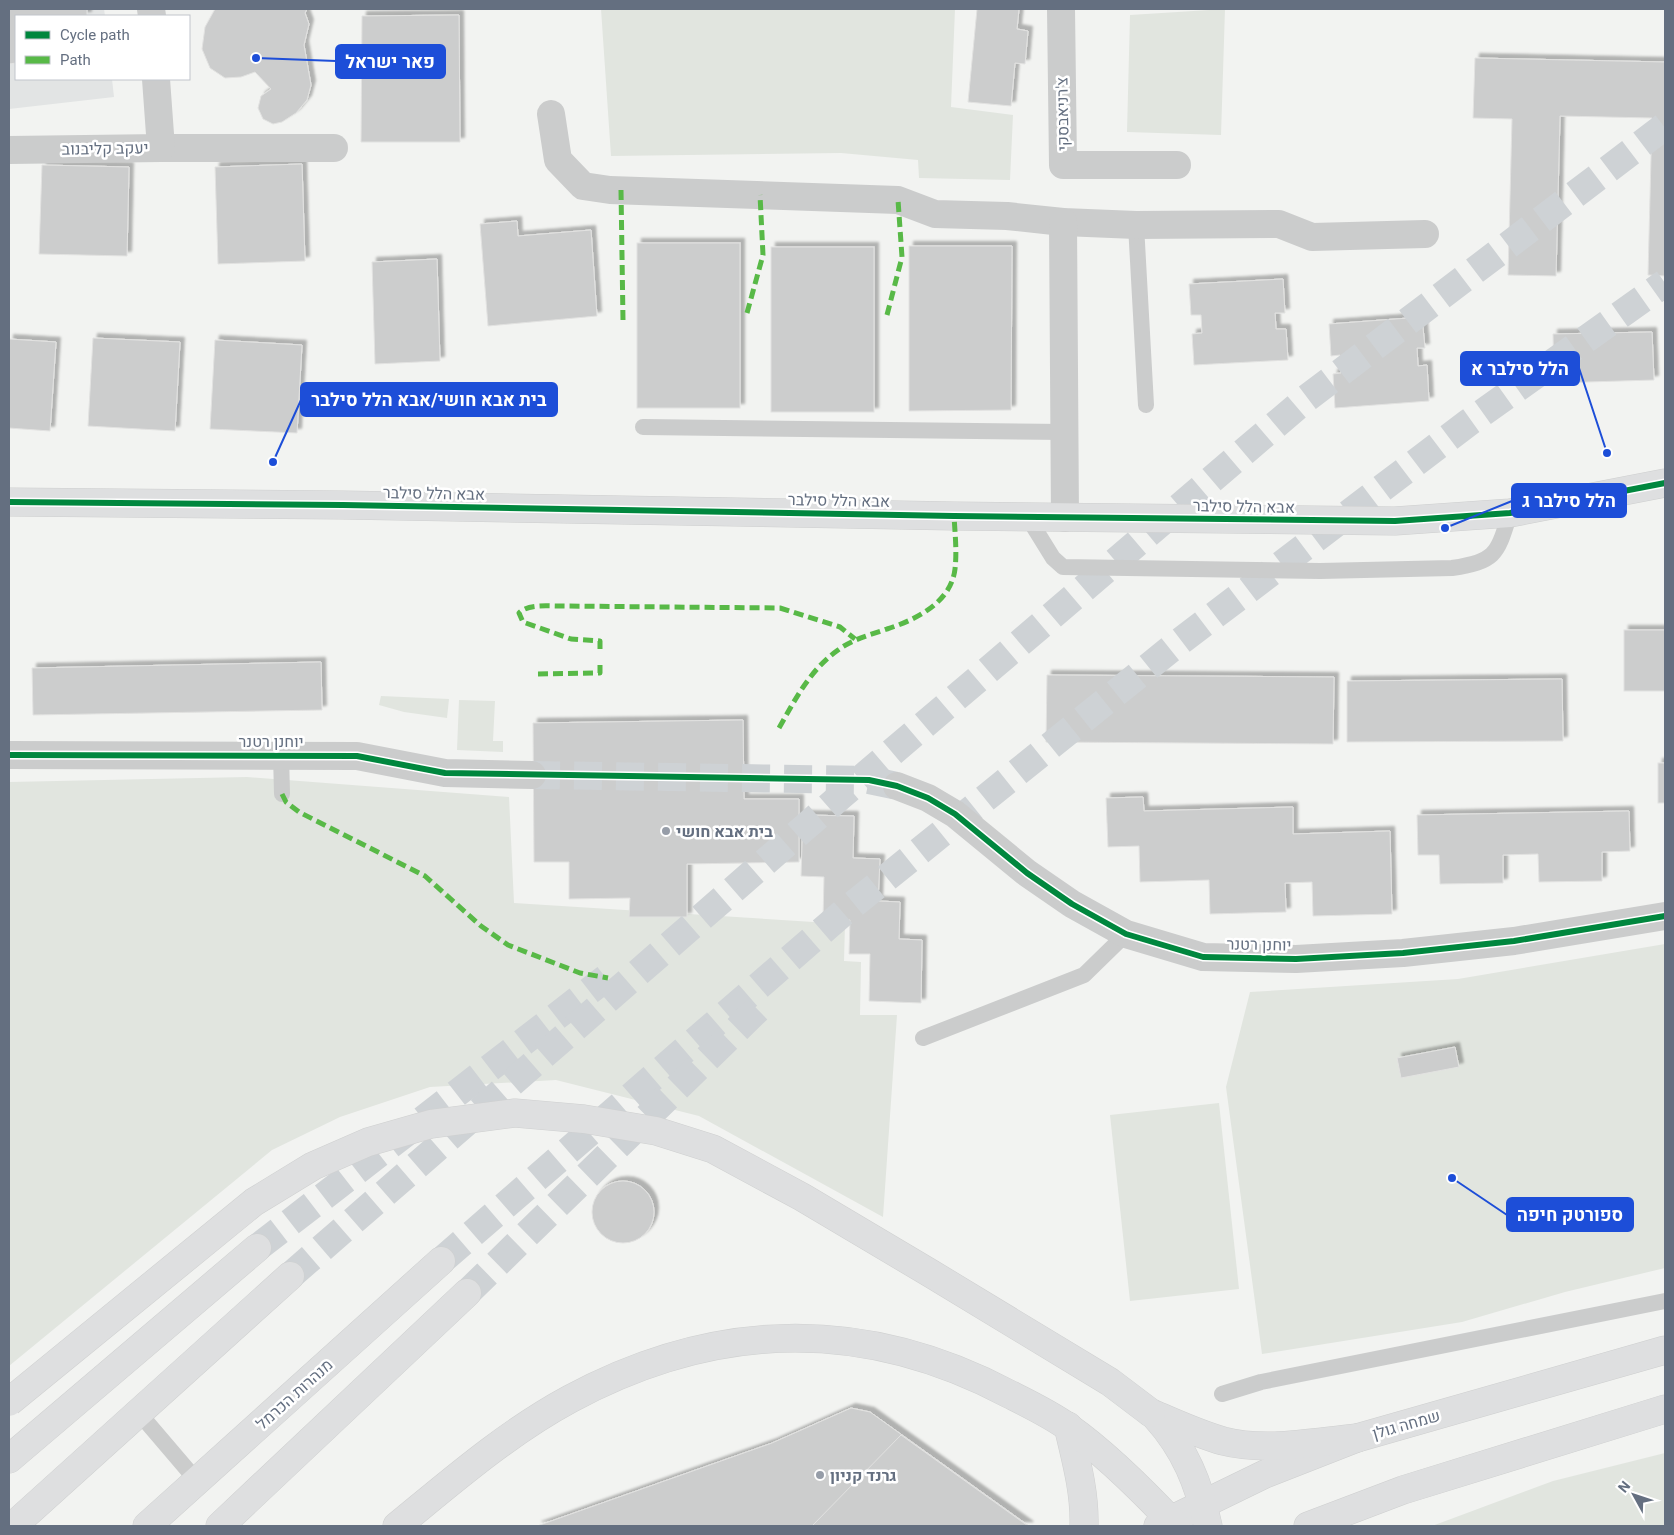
<svg xmlns="http://www.w3.org/2000/svg" width="1674" height="1535" font-family="Roboto,Heebo,sans-serif">
<style>
.built{fill:#e2e4e4}
.green{fill:#e1e5df}
.building{fill:#cccdcd;stroke:#e2e2e1;filter:url(#shadow)}
.lines{fill:none;stroke-linecap:round;stroke-linejoin:round}
.street-tunnel{stroke:#ced2d5;stroke-width:28;stroke-dasharray:28 14;stroke-linecap:butt}
.highway-tunnel{stroke:#ced2d5;stroke-width:28;stroke-dasharray:28 14;stroke-linecap:butt}
.secondary-casing{stroke:#cecfcf;stroke-width:29}
.highway-casing{stroke:#cfd0d0;stroke-width:29}
.lane{stroke:#cbcccc;stroke-width:16}
.street{stroke:#cbcccc;stroke-width:28}
.secondary{stroke:#dedfe0;stroke-width:28}
.highway{stroke:#dedfe0;stroke-width:28}
.highway-bridge-casing{stroke:#cfd0d0;stroke-width:29;stroke-linecap:butt}
.highway-bridge{stroke:#dedfe0;stroke-width:28}
.quiet{stroke:#58b947;stroke-width:5;stroke-dasharray:10 5;stroke-linecap:butt}
.cycleway-casing{stroke:#fff;stroke-width:9}
.cycleway{stroke:#00873e;stroke-width:6}
.poi-dot{fill:#969da8;stroke:#fff;stroke-width:2}
.labels{text-anchor:middle;stroke-width:5;stroke-linejoin:round;paint-order:stroke}
.street-label{font-size:16px;fill:#646f80;stroke:#fff}
.poi-label{font-size:16px;font-weight:bold;fill:#646f80;stroke:#fff;text-anchor:start}
.leader{fill:none;stroke:#1d4ed8;stroke-width:2}
.callout-dot{fill:#1d4ed8;stroke:#fff;stroke-width:2}
.callout{fill:#1d4ed8;stroke:#1d4ed8;stroke-width:2}
.callout-label{font-size:18px;text-anchor:middle;font-weight:bold;fill:#fff}
</style>
<defs>
<filter id="shadow"><feDropShadow dx="4.5" dy="-4.5" stdDeviation="1" flood-color="#0004"/></filter>
</defs>
<rect width="100%" height="100%" fill="#f2f3f1"/>
<path class="built" d="M9,9H104L105,16H16V79H112L114,97L9,109Z"/>
<g class="green">
<path d="M601,9H955L951,107L1013,115L1010,180L919,178L918,160L841,153L611,156Z"/>
<path d="M1225,9L1221,135L1127,132L1130,15Z"/>
<path d="M381,696L449,699L447,718L404,712L379,705Z"/>
<path d="M459,700L495,701L493,741H503V752L457,750Z"/>
<path d="M247,777L509,797L514,903L845,924L844,961L861,962L860,1015H897L883,1217L699,1116L556,1080L430,1087L340,1117L272,1150L9,1366V782Z"/>
<path d="M1665,944V1268L1565,1292L1462,1322L1262,1354L1226,1087L1250,992L1458,979Z"/>
<path d="M1219,1103L1239,1289L1130,1301L1110,1115Z"/>
<path d="M1665,1453V1526H1432L1553,1481Z"/>
</g>
<g class="building">
<path d="M9,9H87V16H16V63L9,64Z"/>
<path d="M215,9H307L305,13L309,24L304,45L311,85L307,100L296,113L282,122L273,124L263,119L258,108L261,96L271,89L255,72L241,77L225,78L210,68L202,49L205,27Z"/>
<path d="M977,9H1019L1017,29L1028,31L1025,64L1015,63L1011,106L968,102Z"/>
<path d="M459,15L460,142H361L362,16Z"/>
<path d="M1475,58L1665,62V276L1648,275L1652,118L1560,116L1556,276L1508,275L1512,119L1473,118Z"/>
<path d="M302,164L305,261L218,264L215,167Z"/>
<path d="M42,165L129,167L127,256L39,254Z"/>
<path d="M517,221L518,236L591,230L597,316L488,326L480,224Z"/>
<rect x="637" y="243" width="103" height="165"/>
<path d="M909,246H1012L1011,410L909,411Z"/>
<rect x="771" y="247" width="103" height="165"/>
<path d="M437,259L440,361L375,364L372,262Z"/>
<path d="M1283,279L1285,313H1275L1276,329H1286L1288,360L1194,365L1192,334L1202,333L1201,315H1191L1189,284Z"/>
<path d="M1422,317L1425,348H1417L1418,366L1427,365L1429,401L1335,408L1333,374L1341,373L1340,355L1331,356L1329,324Z"/>
<path d="M1652,332L1654,380L1554,383L1553,334Z"/>
<path d="M93,338L180,342L175,431L88,426Z"/>
<path d="M9,339L56,342L50,431L9,428Z"/>
<path d="M215,340L302,345L297,433L210,429Z"/>
<rect x="1624" y="630" width="41" height="61"/>
<path d="M321,662L322,710L33,715L32,668Z"/>
<path d="M1047,675L1334,677L1333,744L1046,742Z"/>
<path d="M1562,679L1563,741L1347,742V681Z"/>
<path d="M743,720L744,799H799V862L687,864V917H629L630,898L569,899V862H534L533,723Z"/>
<rect x="1658" y="763" width="7" height="40"/>
<path d="M1143,797L1144,811L1293,807V834L1390,831L1392,914L1313,916L1312,882L1285,883L1286,912L1210,914L1209,880L1140,882L1139,846L1108,847L1106,798Z"/>
<path d="M1629,811L1630,851L1602,852V881L1539,882L1538,854L1503,855V883L1440,884L1439,855H1418L1417,815Z"/>
<path d="M803,815L854,816L853,858L880,859L878,901L900,902L899,939L922,940L921,1003L869,1001L870,954H849L850,920L823,919L824,877L801,876Z"/>
<path d="M1455,1047L1459,1067L1401,1078L1397,1058Z"/>
<circle cx="623" cy="1212" r="31"/>
<path d="M851,1408L870,1412L1029,1526H537L772,1443Z"/>
<path d="M901,1435L1028,1526H812Z"/>
</g>
<g class="lines">
<path class="street-tunnel" d="M532,775L869,780L897,786"/>
<g class="highway-tunnel">
<path d="M257,1248L606,978"/>
<path d="M441,1261L844,912L1178,643L1468,423L1665,283"/>
<path d="M290,1276L842,795L1307,398L1665,126"/>
<path d="M467,1293L764,1003"/>
</g>
<g class="secondary-casing">
<g id="secondary">
<path d="M9,502L343,505L954,516L1395,521L1510,513L1665,483"/>
<path d="M1158,1526L1265,1474L1357,1438L1665,1350"/>
<path d="M1308,1526L1403,1490L1665,1409"/>
</g>
</g>
<g class="highway-casing">
<g id="highway">
<path d="M1151,1413C1175,1423 1198,1434 1223,1441C1266,1452 1313,1442 1357,1438"/>
<path d="M1156,1417C1185,1449 1199,1484 1208,1526"/>
<path d="M1068,1426C1076,1460 1085,1492 1084,1526"/>
<path d="M9,1459L257,1248"/>
<path d="M13,1526L290,1276"/>
<path d="M147,1526L441,1261"/>
<path d="M220,1526L467,1293"/>
<path d="M397,1526C452,1481 507,1433 570,1399C715,1321 863,1317 1009,1394C1029,1404 1050,1414 1068,1427C1105,1453 1145,1493 1176,1526"/>
</g>
</g>
<g class="lane">
<path d="M1136,225L1146,405"/>
<path d="M643,427L1065,432"/>
<path d="M1027,516L1053,558L1063,567L1320,571L1452,568C1497,561 1497,554 1510,513"/>
<path d="M281,754L282,794"/>
<path d="M923,1038L1084,975L1126,934"/>
<path d="M1222,1394L1261,1382L1665,1301"/>
<path d="M139,1413L197,1481"/>
</g>
<g class="street">
<path d="M151,9L152,16"/>
<path d="M1061,9L1063,165H1177"/>
<path d="M551,114L558,160L583,186L610,190L898,200L935,214L1007,216L1063,222L1136,225L1279,224L1312,237L1425,234"/>
<path d="M161,148H334"/>
<path d="M9,150L161,148L156,79"/>
<path d="M1063,222L1065,518"/>
<path d="M9,755L357,756L445,773L532,775"/>
<path d="M897,786L928,798L955,814L1027,873L1072,904L1126,934L1203,957L1296,959L1403,953L1514,941L1665,916"/>
</g>
<use href="#secondary" class="secondary"/>
<use href="#highway" class="highway"/>
<g class="highway-bridge-casing">
<path id="highway-bridge" d="M9,1402L254,1202L313,1166L368,1142L431,1124L515,1113L584,1119L656,1131L713,1149L802,1197L930,1273L1110,1382L1151,1413"/>
</g>
<use href="#highway-bridge" class="highway-bridge"/>
<g class="quiet">
<path d="M621,190L623,320"/>
<path d="M747,313L763,255L760,195"/>
<path d="M887,315L902,257L898,200"/>
<path d="M600,649V641L571,639L523,622L519,613C528,604 546,606 558,606L780,608L840,627L855,639"/>
<path d="M538,674L600,673V664"/>
<path d="M779,728C796,698 810,670 838,650C853,639 870,635 887,629C915,620 951,603 955,569C957,552 955,533 954,516"/>
<path d="M282,794L286,802L299,812L425,876L481,926L508,945L580,973L608,978"/>
</g>
<g class="cycleway-casing">
<g id="cycleway">
<path d="M9,502L343,505L954,516L1395,521L1510,513L1665,483"/>
<path d="M9,755L357,756L445,773L869,780L897,786L928,798L955,814L1027,873L1072,904L1126,934L1203,957L1296,959L1403,953L1514,941L1665,916"/>
</g>
</g>
<use href="#cycleway" class="cycleway"/>
</g>
<g class="poi-dot">
<circle cx="666" cy="831" r="5"/>
<circle cx="820" cy="1475" r="5"/>
</g>
<g class="labels">
<g class="street-label">
<text transform="translate(1062 114) rotate(-91)" y="6">צ'רניאבסקי</text>
<text transform="translate(105 148) rotate(-1)" y="6">יעקב קליבנוב</text>
<text transform="translate(434 493) rotate(1)" y="6">אבא הלל סילבר</text>
<text transform="translate(839 500) rotate(1)" y="6">אבא הלל סילבר</text>
<text transform="translate(1244 506) rotate(1)" y="6">אבא הלל סילבר</text>
<text x="271" y="747">יוחנן רטנר</text>
<text transform="translate(1259 944) rotate(1)" y="6">יוחנן רטנר</text>
<text transform="translate(294 1394) rotate(-42)" y="6">מנהרות הכרמל</text>
<text transform="translate(1406 1424) rotate(-16)" y="6">שמחה גולן</text>
</g>
<g class="poi-label">
<text x="676" y="837">בית אבא חושי</text>
<text x="830" y="1481">גרנד קניון</text>
</g>
</g>
<path class="leader" d="M256 58L336 61M1607 453L1579 368M273 462L301 400M1445 528L1512 501M1452 1178L1507 1215"/>
<g class="callout-dot">
<circle cx="256" cy="58" r="5"/>
<circle cx="1607" cy="453" r="5"/>
<circle cx="273" cy="462" r="5"/>
<circle cx="1445" cy="528" r="5"/>
<circle cx="1452" cy="1178" r="5"/>
</g>
<g class="callout">
<rect x="336" y="45" width="109" height="33" rx="5"/>
<rect x="1461" y="352" width="118" height="33" rx="5"/>
<rect x="301" y="383" width="256" height="33" rx="5"/>
<rect x="1512" y="484" width="114" height="33" rx="5"/>
<rect x="1507" y="1198" width="126" height="33" rx="5"/>
</g>
<g class="callout-label">
<text x="390" y="68">פאר ישראל</text>
<text x="1520" y="375">הלל סילבר א</text>
<text x="429" y="406">בית אבא חושי/אבא הלל סילבר</text>
<text x="1569" y="507">הלל סילבר ג</text>
<text x="1570" y="1221">ספורטק חיפה</text>
</g>
<rect width="1674" height="1535" fill="none" stroke="#646f80" stroke-width="20"/>
<rect x="15" y="15" width="175" height="65" fill="#ffffff" stroke="#c1c5cc"/>
<rect x="25" y="31" width="25" height="8" fill="#00873e" stroke="#c1c5cc"/>
<text x="60" y="40" font-size="15" fill="#646f80">Cycle path</text>
<rect x="25" y="56" width="25" height="8" fill="#58b947" stroke="#c1c5cc"/>
<text x="60" y="65" font-size="15" fill="#646f80">Path</text>
<g transform="translate(1634 1495) rotate(310)" stroke="#ffffff" stroke-width="4" paint-order="stroke">
<path d="M0-4L9 19L0 12L-9 19Z" fill="#646f80"/>
<text y="-8" font-size="14" font-weight="bold" text-anchor="middle" fill="#646f80">N</text>
</g>
</svg>
